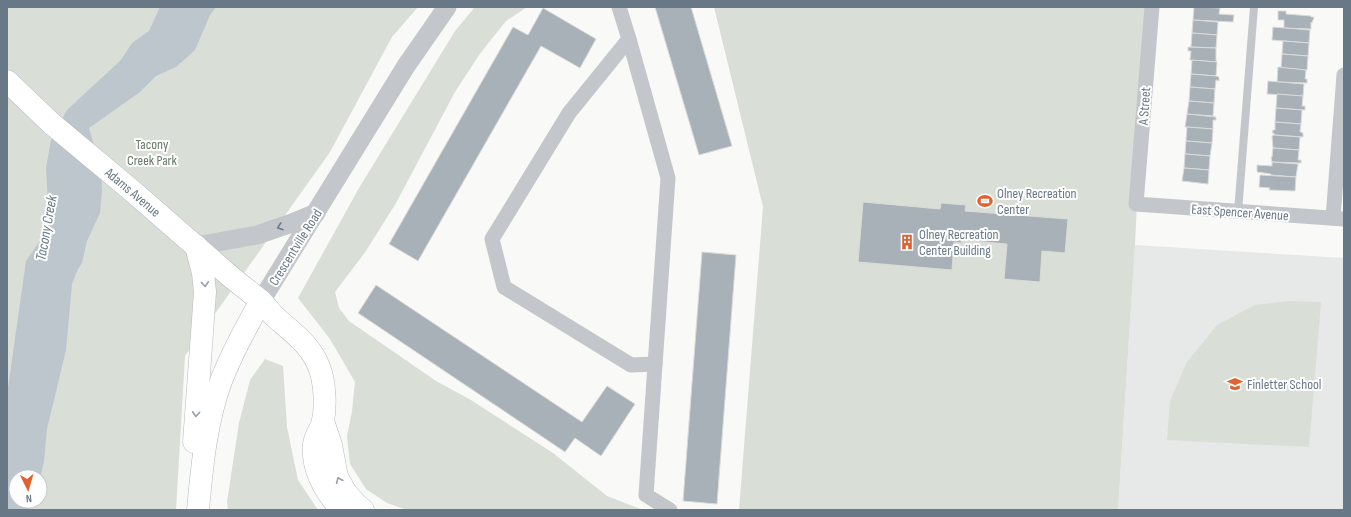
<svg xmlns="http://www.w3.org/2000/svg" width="1351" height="517" font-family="'Sofia Sans Condensed',sans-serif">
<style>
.built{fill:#e7e8e8}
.green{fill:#d9ded6;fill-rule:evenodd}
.water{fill:#bdc6cc}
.building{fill:#a9b1b8;stroke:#dbdbd9}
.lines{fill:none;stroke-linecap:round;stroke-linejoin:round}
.primary-casing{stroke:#b6babe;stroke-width:23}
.trunk-casing{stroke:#b6b9bd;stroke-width:23}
.service{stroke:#c3c6ca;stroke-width:8}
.minor{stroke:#c3c6ca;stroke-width:15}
.tertiary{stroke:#c3c6ca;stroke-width:19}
.primary{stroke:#fff;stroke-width:22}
.trunk{stroke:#fff;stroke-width:22}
.oneway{stroke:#697887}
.oneway2{stroke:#96a0ab}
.labels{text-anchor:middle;stroke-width:4;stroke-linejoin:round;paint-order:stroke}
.street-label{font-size:14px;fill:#697887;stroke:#fff}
.park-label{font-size:14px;fill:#667964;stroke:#fff}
.poi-label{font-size:14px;fill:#697887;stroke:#fff;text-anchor:start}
.water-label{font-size:15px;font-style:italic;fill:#657882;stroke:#fff}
</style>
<rect width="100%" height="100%" fill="#f9f9f7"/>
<path class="built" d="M1135,245L1344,258V510H1118Z"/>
<g class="green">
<path d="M7,7H418L392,37L330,152L185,356L176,510H7ZM16,477H40V501H16Z"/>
<path d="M475,7H527L506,21L479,55L455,92L396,203L366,251L335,292L339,308L349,321L436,381L471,400L553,453L607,496L643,510H407L387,503L366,489L350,464L347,436L352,411L355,382L330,339L298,298L359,188L455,31Z"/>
<path d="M714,7H1146L1135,245L1118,510H739L763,207Z"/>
<path d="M1290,301L1321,302L1309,447L1167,440L1170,401L1187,362L1217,325L1255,305Z"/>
<path d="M265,359L283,366L287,427L298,480L318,510H228L227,502L239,423L250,380Z"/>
</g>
<path class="water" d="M160,7H216L210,15L195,50L176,67L156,76L140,92L89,128L101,170L102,191L100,213L87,241L82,263L78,269L72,284L66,350L47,429L44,462L40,478L16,477V501H35L29,510H7V395L26,261L46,232L49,220L46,168L51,140L67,110L121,60L132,43L149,31Z"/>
<g class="building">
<path d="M655,7H691L732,146L699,155Z"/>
<path d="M1194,7L1220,8L1219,14L1234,15L1233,22L1193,20Z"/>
<path d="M543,8L596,39L580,68L541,46L418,261L389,244L513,27L528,35Z"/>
<path d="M1278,11H1286V14L1311,16V17H1314L1312,23L1311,22V29L1284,28V20H1278Z"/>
<path d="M1193,20L1218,22L1217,35L1192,33Z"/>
<path d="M1273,27L1310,30L1309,43L1272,40Z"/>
<path d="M1192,33L1217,35L1216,48L1191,47Z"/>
<path d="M1283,41L1309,43L1308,56L1282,54Z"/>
<path d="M1188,47L1216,48V62L1190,60L1191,51H1188Z"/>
<path d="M1282,54L1308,56L1307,70L1281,68Z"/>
<path d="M1192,60L1217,62L1216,76L1191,74Z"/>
<path d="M1278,67L1306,70L1305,79H1307V83L1277,82Z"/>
<path d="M1191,74L1216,76L1219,77V81L1216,80L1215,89L1190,87Z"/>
<path d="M1268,81L1304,84L1303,96L1267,94Z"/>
<path d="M1190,87L1215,89L1214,103L1189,101Z"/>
<path d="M1277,94L1303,96L1302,106H1305V110L1276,108Z"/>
<path d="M1189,101L1214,103L1213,116L1187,114Z"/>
<path d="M1276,108L1302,110L1301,124L1275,122Z"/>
<path d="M1187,114L1216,117V120H1213V129L1185,127Z"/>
<path d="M1275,122L1301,124L1300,132L1303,133V137L1274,135V133H1272L1273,130H1275Z"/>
<path d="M1187,127L1213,129L1212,143L1186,141Z"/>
<path d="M1274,135L1300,137L1299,150L1273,148L1272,136Z"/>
<path d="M1186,141L1212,143L1210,156L1185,154Z"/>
<path d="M1273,148L1299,150L1298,160H1301V163L1272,162L1271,157H1272Z"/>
<path d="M1185,154L1210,156L1209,170L1184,168Z"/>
<path d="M1272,162L1298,164L1296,177L1271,175V174L1257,172V165L1272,166Z"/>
<path d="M1184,168L1209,170L1208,184L1182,181Z"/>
<path d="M1260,175L1296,177L1295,191L1269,190L1270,188L1259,187Z"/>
<path d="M863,202L940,209L941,203L966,205L965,211L1068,219L1065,253L1042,251L1040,282L1004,279L1007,244L962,240L961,243L954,242L952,270L858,262Z"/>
<path d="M702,252L736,255L717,504L683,501Z"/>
<path d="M376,285L582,422L607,386L635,404L601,456L575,438L565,452L358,313Z"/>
</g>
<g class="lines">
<g class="primary-casing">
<g id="primary">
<path d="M261,301C266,306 270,312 275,317C292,332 311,345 319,367C325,381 326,406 323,421C321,429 315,436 314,444C313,447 314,452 314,456C316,477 328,494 341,510"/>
<path d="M323,421L331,445L337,477L346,493L357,505L363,510"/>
</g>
</g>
<g class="trunk-casing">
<g id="trunk">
<path d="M7,81L52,124L130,189L231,277L261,301C246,327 232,353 221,381C206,422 202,466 198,510"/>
<path d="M194,442L205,292L203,273L196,246"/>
</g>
</g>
<path class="service" d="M1238,212L1254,7"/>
<g class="minor">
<path d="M619,7L629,39L668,178L646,495L670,510"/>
<path d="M1152,7L1136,204L1344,219"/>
<path d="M629,39L569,113L492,239L504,287L631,365L655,364"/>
<path d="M1333,218L1344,75"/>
</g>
<g class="tertiary">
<path d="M196,246L257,235L292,223L316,213"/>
<path d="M261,301L406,66L447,7"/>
</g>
<use href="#primary" class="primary"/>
<use href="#trunk" class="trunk"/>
</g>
<defs><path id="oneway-chevron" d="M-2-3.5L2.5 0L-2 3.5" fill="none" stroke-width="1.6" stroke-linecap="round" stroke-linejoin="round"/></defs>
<use class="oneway" href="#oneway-chevron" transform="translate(280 227) rotate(161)"/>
<g class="oneway2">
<use href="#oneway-chevron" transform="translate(205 284) rotate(86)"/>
<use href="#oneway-chevron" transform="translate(196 414) rotate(94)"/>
<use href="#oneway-chevron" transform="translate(339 480) rotate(-113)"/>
</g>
<defs>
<g id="stadium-bare" transform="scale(1.2)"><path d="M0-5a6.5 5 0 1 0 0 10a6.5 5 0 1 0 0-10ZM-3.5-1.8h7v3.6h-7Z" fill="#e06230" stroke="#fff" stroke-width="2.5" paint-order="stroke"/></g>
<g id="building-bare" transform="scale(1.2)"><path d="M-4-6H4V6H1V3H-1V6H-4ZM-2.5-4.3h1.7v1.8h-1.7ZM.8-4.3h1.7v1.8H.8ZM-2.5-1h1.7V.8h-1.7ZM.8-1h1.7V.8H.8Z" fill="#e06230" stroke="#fff" stroke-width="2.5" paint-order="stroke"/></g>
<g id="school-bare" transform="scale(1.2)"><path d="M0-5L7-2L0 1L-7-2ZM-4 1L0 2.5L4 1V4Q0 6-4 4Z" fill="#e06230" stroke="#fff" stroke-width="2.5" paint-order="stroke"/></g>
</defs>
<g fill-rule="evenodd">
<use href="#stadium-bare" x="985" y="201"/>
<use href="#building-bare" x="907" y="242"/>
<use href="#school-bare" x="1235" y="384"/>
</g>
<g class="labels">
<g class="street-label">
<text transform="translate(1144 106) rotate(-86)" y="5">A Street</text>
<text transform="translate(133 192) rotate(40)" y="5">Adams Avenue</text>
<text transform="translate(1240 212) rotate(4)" y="5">East Spencer Avenue</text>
<text transform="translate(295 247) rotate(-58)" y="5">Crescentville Road</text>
</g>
<g class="park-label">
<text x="152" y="149">Tacony<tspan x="152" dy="16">Creek Park</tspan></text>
</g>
<g class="poi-label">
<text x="997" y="198">Olney Recreation<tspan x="997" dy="16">Center</tspan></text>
<text x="919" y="239">Olney Recreation<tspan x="919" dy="16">Center Building</tspan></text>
<text x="1247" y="389">Finletter School</text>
</g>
<g class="water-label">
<text transform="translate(46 228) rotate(-80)" y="5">Tacony Creek</text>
</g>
</g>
<rect width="1351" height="517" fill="none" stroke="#697887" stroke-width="16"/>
<g transform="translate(28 489) rotate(175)"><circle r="19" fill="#ffffff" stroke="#c3c9cf"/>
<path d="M0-3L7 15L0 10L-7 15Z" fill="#e06230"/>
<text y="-6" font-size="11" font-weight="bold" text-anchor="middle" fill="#697887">N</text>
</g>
</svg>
